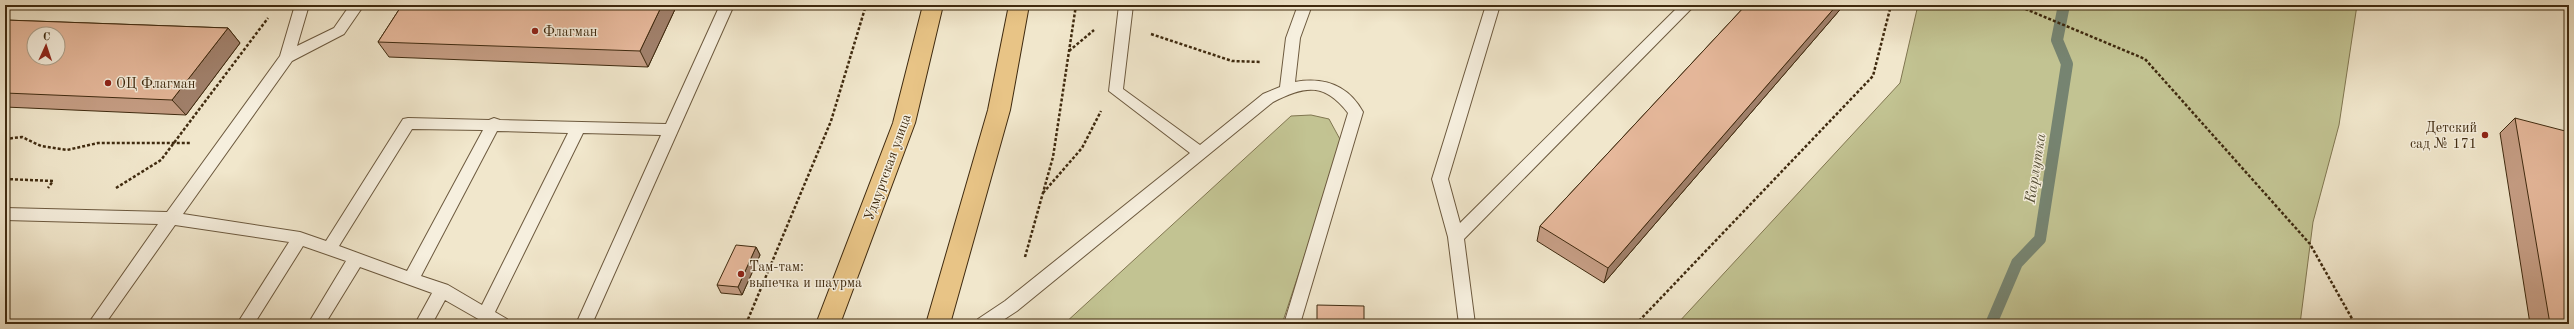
<svg xmlns="http://www.w3.org/2000/svg" width="2574" height="329" font-family="'Old Standard TT',serif">
<style>
.green{fill:#c2c392;stroke:#807650}
.lines{fill:none;stroke-linecap:round;stroke-linejoin:round}
.stream{stroke:#768471;stroke-width:12}
.lane-casing{stroke:#6c593e;stroke-width:2}
.primary-casing{stroke:#3f2a0f;stroke-width:2}
.path{stroke:#3f2a0f;stroke-width:2.5;stroke-dasharray:3 2;stroke-linecap:butt}
.lane{fill:#f6efde;fill-rule:evenodd}
.primary{fill:#e8c486;fill-rule:evenodd}
.wall{fill:#c69e85;stroke:#3f2a0f}
.shaded-wall{fill:#a1816c;stroke:#3f2a0f}
.building{fill:#e6b89b;stroke:#3f2a0f;fill-rule:evenodd}
.poi-dot{fill:#8f2418;stroke:#f6efde;stroke-width:1.5}
.labels{text-anchor:middle;stroke-width:3;stroke-linejoin:round;paint-order:stroke}
.poi-label{font-size:14px;fill:#3f2a0f;stroke:#f6efde;text-anchor:start}
.street-label{font-size:14px;fill:#3f2a0f;stroke:#f6efde}
.water-label{font-size:15px;font-style:italic;fill:#565038;stroke:#f6efde}
</style>
<rect width="100%" height="100%" fill="#f1e7cc"/>
<filter id="stains"><feTurbulence type="fractalNoise" baseFrequency=".005" numOctaves="4"/><feColorMatrix values="0 0 0 0 .2 0 0 0 0 .09 0 0 0 0 .02 0 0 0 .5 -.17"/></filter>
<radialGradient id="worn" r=".72"><stop offset=".6" stop-color="#630" stop-opacity="0"/><stop offset="1" stop-color="#630" stop-opacity=".3"/></radialGradient>
<g class="green">
<path d="M1918,5H2357L2339,125L2313,222L2300,324H1677L1900,83Z"/>
<path d="M1311,115L1329,119L1342,143L1282,324H1064L1291,116Z"/>
</g>
<g class="lines">
<path class="stream" d="M1991,324L2017,263L2040,239L2067,64L2057,40L2064,5"/>
<g class="lane-casing">
<g id="lane">
<path d="M295,5H309L297,46L334,28L350,5H364L344,34L292,61L183,214L300,232L326,241L403,119L408,118L489,120L494,118L500,120L666,124L720,5H734L592,324H576L661,135L583,133L495,312L507,319L509,324H487L445,300L432,324H415L432,293L360,267L325,324H308L346,261L303,246L254,324H237L289,242L175,225L105,324H88L158,224L5,220V208L167,212L280,56ZM412,129L483,130L407,271L339,246ZM497,131L568,133L482,305L448,285L421,276Z"/>
<path d="M1119,5H1133L1123,89L1200,145L1263,94L1280,87L1286,38L1298,5H1312L1300,38L1295,82C1324,77 1348,85 1363,112L1300,324H1284L1348,113C1325,83 1306,85 1273,102L1017,311L997,324H976L978,319L1005,301L1190,153L1109,91Z"/>
<path d="M1486,5H1500L1448,179L1460,223L1680,5H1695L1464,239L1475,324H1459L1448,237L1432,179Z"/>
</g>
</g>
<g class="primary-casing">
<g id="primary">
<path d="M923,5H943L915,123L840,324H816L893,123Z"/>
<path d="M1009,5H1029L1010,110L950,324H926L988,110Z"/>
</g>
</g>
<g class="path">
<path d="M2016,5L2145,59L2310,244L2355,324"/>
<path d="M1151,34L1232,61L1261,62"/>
<path d="M1069,51L1094,30"/>
<path d="M5,139L22,137L41,146L67,150L98,143H191"/>
<path d="M5,179L53,181L48,188"/>
<path d="M116,188L161,160L268,18"/>
<path d="M1043,193L1082,148L1101,111"/>
<path d="M1025,257L1053,157L1076,5"/>
<path d="M746,324L831,121L866,5"/>
<path d="M1610,324L1637,323L1873,76L1891,5"/>
</g>
<use href="#lane" class="lane"/>
<use href="#primary" class="primary"/>
</g>
<g class="wall">
<path d="M402,5H677L648,67L389,57L378,42Z"/>
<path d="M1746,5H1844L1604,283L1537,241L1540,226Z"/>
<path d="M5,20L228,28L240,43L186,115L5,107Z"/>
<path d="M2515,118L2569,324H2530L2500,133Z"/>
<path d="M756,247L760,255L742,295L721,293L717,285Z"/>
</g>
<g class="shaded-wall">
<path d="M662,5H677L648,67L640,51Z"/>
<path d="M1837,5H1844L1604,283L1608,268Z"/>
<path d="M228,28L240,43L186,115L172,100Z"/>
<path d="M756,247L760,255L742,295L738,287Z"/>
</g>
<g class="building">
<path d="M402,5H662L640,51L378,42Z"/>
<path d="M1746,5H1837L1608,268L1540,226Z"/>
<path d="M5,20L228,28L172,100L5,93ZM34,34H58V58H34Z"/>
<path d="M2515,118L2569,132V324H2550Z"/>
<path d="M736,245L756,247L738,287L717,285Z"/>
<path d="M1317,305L1364,306V324H1317Z"/>
</g>
<g class="poi-dot">
<circle cx="535" cy="31" r="4"/>
<circle cx="108" cy="83" r="4"/>
<circle cx="2485" cy="135" r="4"/>
<circle cx="741" cy="274" r="4"/>
</g>
<g class="labels">
<g class="poi-label">
<text x="543" y="36">Флагман</text>
<text x="116" y="88">ОЦ Флагман</text>
<text x="2477" y="132" text-anchor="end">Детский<tspan x="2477" dy="16">сад № 171</tspan></text>
<text x="749" y="271">Там-там:<tspan x="749" dy="16">выпечка и шаурма</tspan></text>
</g>
<g class="street-label">
<text transform="translate(887 167) rotate(-70)" y="5">Удмуртская улица</text>
</g>
<g class="water-label">
<text transform="translate(2035 168) rotate(-81)" y="5">Карлутка</text>
</g>
</g>
<rect width="2574" height="329" fill="none" stroke="#f1e7cc" stroke-width="20"/>
<rect x="6" y="6" width="2562" height="317" fill="none" stroke="#3f2a0f" stroke-width="2"/>
<rect x="10" y="10" width="2554" height="309" fill="none" stroke="#3f2a0f"/>
<g transform="translate(46 46) rotate(3)"><circle r="19" fill="#f6efde" stroke="#ada08b"/>
<path d="M0-3L7 15L0 10L-7 15Z" fill="#8f2418"/>
<text y="-6" font-size="11" font-weight="bold" text-anchor="middle" fill="#3f2a0f">С</text>
</g>
<rect width="100%" height="100%" filter="url(#stains)"/>
<rect width="100%" height="100%" fill="url(#worn)"/>
</svg>
